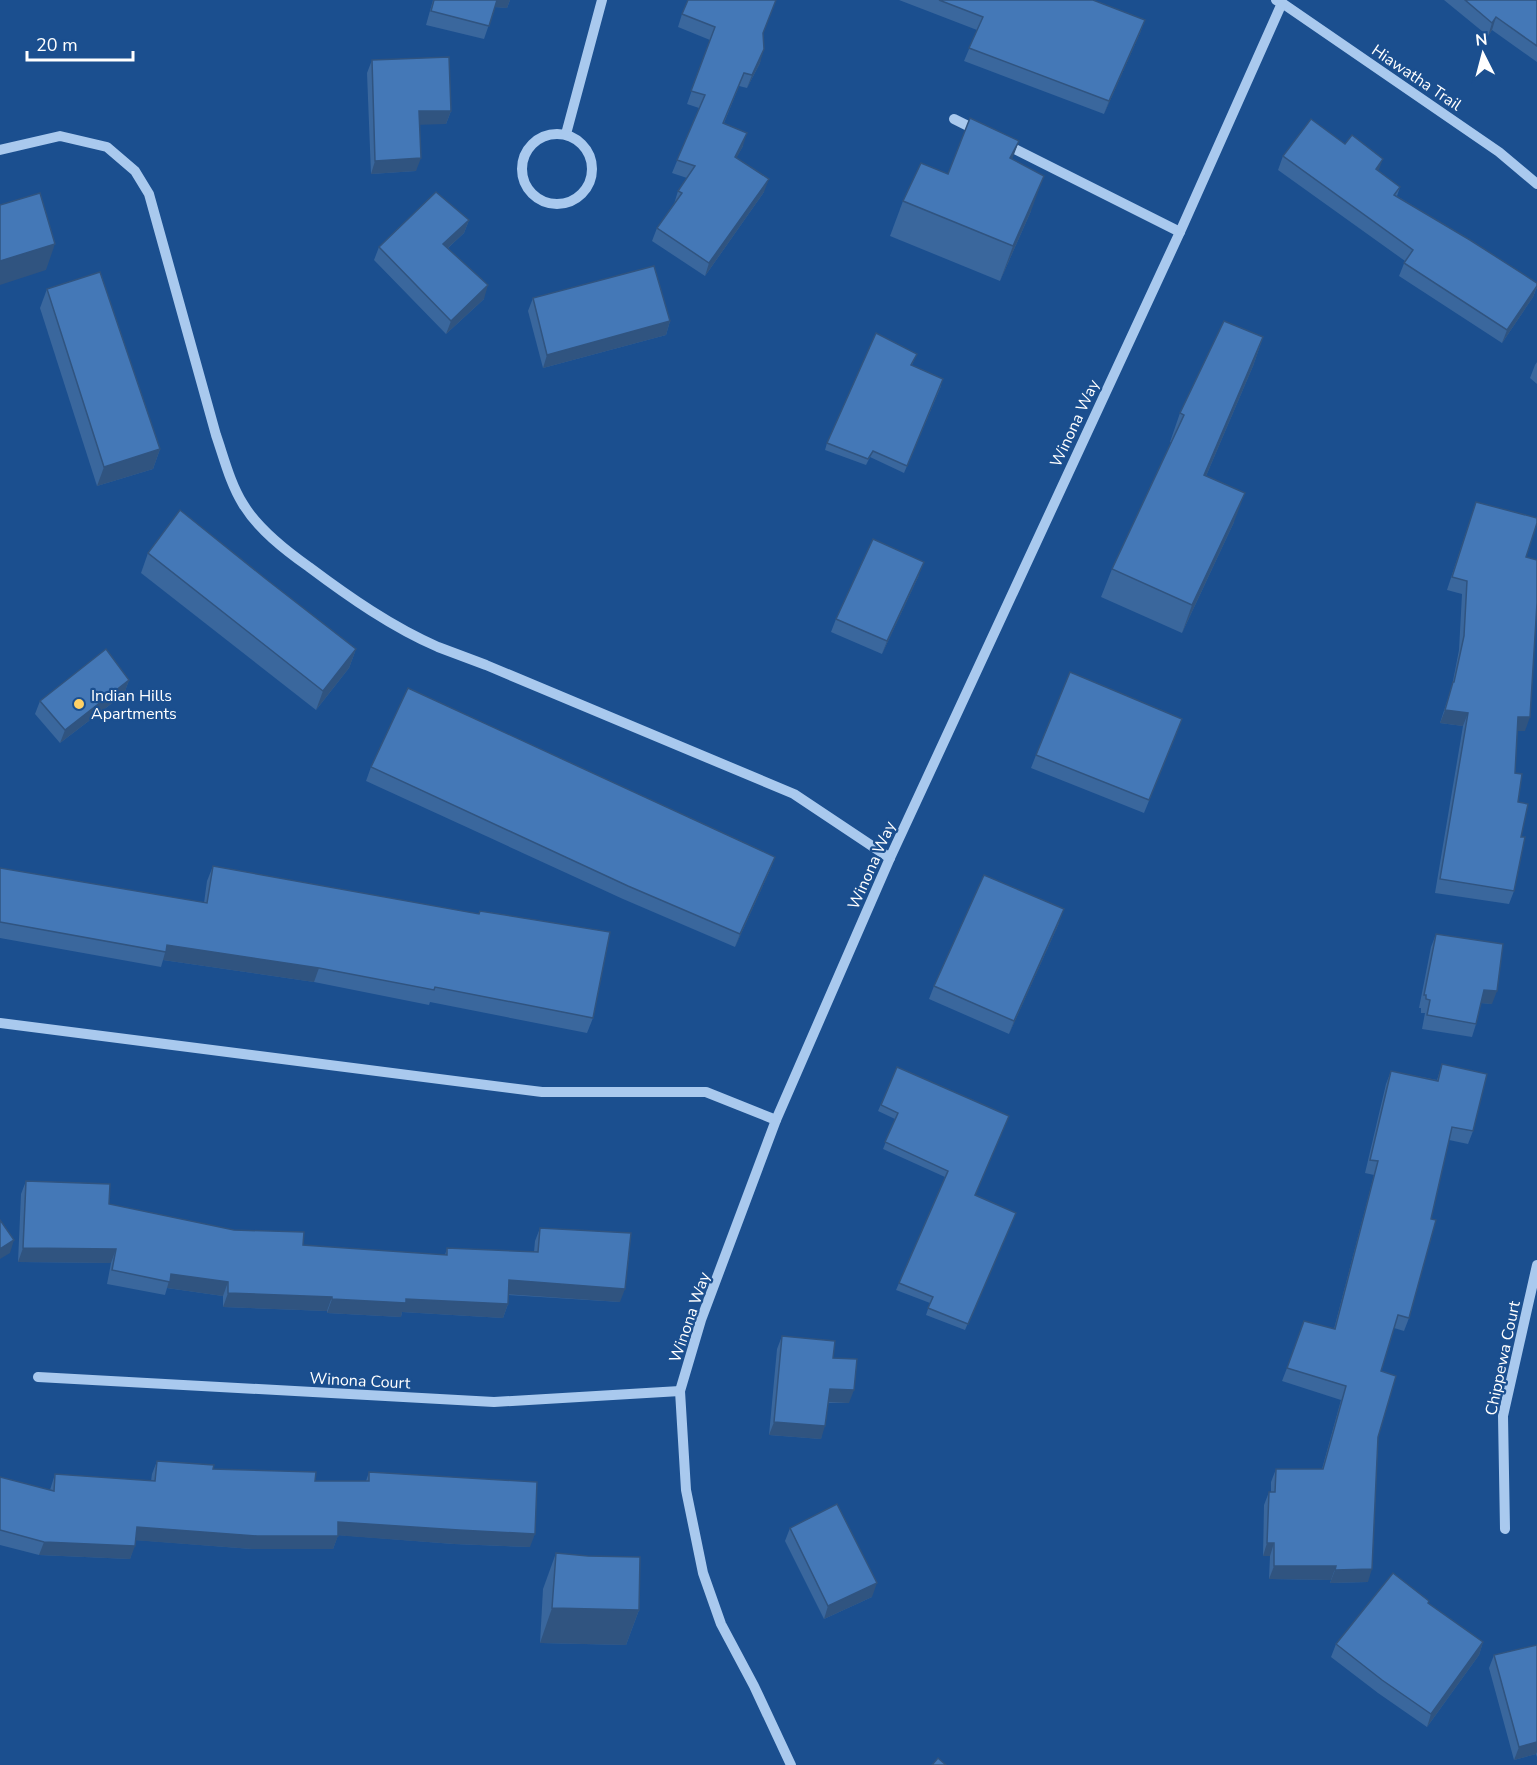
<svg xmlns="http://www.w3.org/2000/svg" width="1537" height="1765" font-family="'Nunito Sans',sans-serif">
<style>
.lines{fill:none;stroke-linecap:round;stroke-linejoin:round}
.minor{stroke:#a9c9ee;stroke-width:10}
.wall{fill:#3a679d}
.shaded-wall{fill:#305480}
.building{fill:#4478b7;stroke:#305480;stroke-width:1.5}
.poi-dot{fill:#ffd166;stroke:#1b4f8f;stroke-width:2}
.labels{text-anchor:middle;stroke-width:4.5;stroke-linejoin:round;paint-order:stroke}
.street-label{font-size:16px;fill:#fff;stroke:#1b4f8f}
.poi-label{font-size:16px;fill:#fff;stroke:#1b4f8f;text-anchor:start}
</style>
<rect width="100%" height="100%" fill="#1b4f8f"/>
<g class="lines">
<g class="minor">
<path d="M1276,0L1282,3L1499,152L1537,184"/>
<path d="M954,119L978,131"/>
<path d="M566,134L602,0"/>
<circle cx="557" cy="169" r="35"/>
<path d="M1003,143L1180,232"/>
<path d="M0,150L60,136L107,147L135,171L149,194L216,435C224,458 230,483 243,504C258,529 285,550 309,567C349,597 392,627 438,647C454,653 470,659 486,665L794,794L890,858"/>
<path d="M0,1023L542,1092H706L776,1120"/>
<path d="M38,1377L494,1402L680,1391"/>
<path d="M1505,1529L1503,1416L1537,1265"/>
<path d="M791,1765L754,1686L721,1624L703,1573L686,1490L680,1391L701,1320L776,1120L890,858L1180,232L1282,3"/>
</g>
</g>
<g class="wall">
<path d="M433,0H510L507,8L495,7L484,39L426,25Z"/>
<path d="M899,0H1093L1145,20L1140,33L1104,114L964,61L977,30Z"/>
<path d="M1444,0H1537V62L1492,30L1488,36Z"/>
<path d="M682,14L763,34L760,63L747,88L739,86L724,123L743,146L736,158L764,192L705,276L652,241L657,228L674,204L678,191L687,178L672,173L699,108L687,104L710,40L678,27Z"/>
<path d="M372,60L451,111L446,124H419L416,171L371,174L367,73Z"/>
<path d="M1283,156L1378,171L1400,187L1397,196L1537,283V287L1533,297L1502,343L1399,276L1405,261L1278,170Z"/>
<path d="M1013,159L1031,211L1000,281L890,236L903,201L948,174Z"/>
<path d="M469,220L464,233L448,248L484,299L446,334L374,260L379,247Z"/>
<path d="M47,289L160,449L153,469L97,486L40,308Z"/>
<path d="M533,298L670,321L666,335L543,368L528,311Z"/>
<path d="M1263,337L1253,366L1206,476L1234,522L1182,633L1101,597L1112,569L1171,442H1170L1180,413Z"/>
<path d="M914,360L912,365L941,386L904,473L870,457L866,465L825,450L827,443Z"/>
<path d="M1537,362V384L1530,378L1535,365Z"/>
<path d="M1476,502L1526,557L1525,731H1517L1515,773L1521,837L1514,891L1509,904L1435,893L1463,726L1440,723L1452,686L1459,650L1462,594L1447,590Z"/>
<path d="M148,553L266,579L356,649L349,668L316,710L141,573Z"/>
<path d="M919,575L882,654L831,632L836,619Z"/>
<path d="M129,680L124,694L60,743L35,714L40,701Z"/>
<path d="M1177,732L1144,813L1031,768L1036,755Z"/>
<path d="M371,767L775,857L770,870L735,947L623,899L366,781Z"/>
<path d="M213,866L478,914L480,911L593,1018L587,1033L430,1002L429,1005L314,982L163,960L161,967L0,938V868L204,903L207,881Z"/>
<path d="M1059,923L1009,1034L929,999L934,986Z"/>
<path d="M1436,934L1492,1004L1481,1003L1476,1024L1472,1037L1422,1029L1425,1013H1421V1008H1419L1431,947Z"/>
<path d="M1442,1064L1473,1131L1468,1144L1449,1140L1431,1219L1409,1318L1404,1331L1394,1328L1381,1371L1368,1582L1330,1583L1331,1580L1269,1579L1270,1556H1263L1264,1505L1269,1492H1271V1482L1276,1469H1322L1341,1400L1282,1381L1287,1368L1334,1329L1374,1175L1365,1173L1386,1084L1391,1071L1437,1080Z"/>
<path d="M897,1067L976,1195L1016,1213L965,1330L926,1315L930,1303L896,1290L945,1177L883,1149L895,1119L878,1111Z"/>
<path d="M26,1181L109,1204L303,1245L445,1255L447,1248L534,1252L535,1241L540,1228L620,1302L508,1295V1304L503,1318L402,1312L401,1317L327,1313V1311L223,1307V1296L167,1288L165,1295L107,1284L111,1263L18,1262L21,1194Z"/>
<path d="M782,1336L833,1358L849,1403H828L821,1439L769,1435L777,1349Z"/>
<path d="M157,1461L213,1469L315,1481H366L369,1472L530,1547L454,1544L338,1535L333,1549H252L136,1540L130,1559L39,1555L0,1545V1477L50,1490L55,1474L151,1481L152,1474Z"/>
<path d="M790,1528L872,1597L824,1619L785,1541Z"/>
<path d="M556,1553L639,1610L626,1645L540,1643L543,1589Z"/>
<path d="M1429,1601L1428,1603L1483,1642L1479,1655L1427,1727L1378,1693L1331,1657L1336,1644Z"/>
<path d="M1537,1645V1757L1536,1754L1514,1760L1489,1668L1494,1655Z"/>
</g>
<g class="shaded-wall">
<path d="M496,0H510L507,8L494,7Z"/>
<path d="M1496,17L1492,30L1488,36L1492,23Z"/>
<path d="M1145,20L1140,33L1104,114L1109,101Z"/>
<path d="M764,49L760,63L747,88L752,75Z"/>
<path d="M419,111H451L446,124L414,125Z"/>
<path d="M747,133L743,146L730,170L735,157Z"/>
<path d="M1019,141L1006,176L1010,158Z"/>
<path d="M421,158L416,171L371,174L375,161Z"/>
<path d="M1383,159L1378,172L1376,169Z"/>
<path d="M1044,176L1031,211L1000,281L1013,246Z"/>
<path d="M769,179L764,192L705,276L709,263Z"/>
<path d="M469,220L464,233L438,257L443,244Z"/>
<path d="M55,244L46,270L0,285V261Z"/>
<path d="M488,285L484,299L446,334L451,321Z"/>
<path d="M1537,286L1533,297L1502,343L1507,330Z"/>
<path d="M670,321L666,335L543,368L547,355Z"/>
<path d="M1263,337L1253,366L1194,504L1204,475Z"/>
<path d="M160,449L153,469L97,486L104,467Z"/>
<path d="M1245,493L1234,522L1182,633L1192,605Z"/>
<path d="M924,562L919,575L882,654L887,641Z"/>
<path d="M356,649L349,668L316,710L323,691Z"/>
<path d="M129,680L124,694L60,743L65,730Z"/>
<path d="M1445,710L1468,713L1463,726L1440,723Z"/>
<path d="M1518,717H1530L1525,731H1513Z"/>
<path d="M775,857L770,870L735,947L740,934Z"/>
<path d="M1064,909L1059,923L1009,1034L1014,1021Z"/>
<path d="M167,945L319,968L314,982L163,960Z"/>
<path d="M1484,990L1497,991L1492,1004L1479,1003Z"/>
<path d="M14,1240L10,1253L0,1259V1249Z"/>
<path d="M23,1248L116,1249L111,1263L18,1262Z"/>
<path d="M171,1274L228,1282L223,1296L167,1288Z"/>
<path d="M509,1280L625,1289L620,1302L504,1294Z"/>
<path d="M228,1293L332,1297L327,1311L223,1307Z"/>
<path d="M332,1299H406L508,1304L503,1318L402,1312L401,1317L327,1313Z"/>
<path d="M830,1389L854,1390L849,1403L825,1402Z"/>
<path d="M774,1422L825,1426L821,1439L769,1435Z"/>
<path d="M338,1522L535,1534L530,1547L454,1544L333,1535Z"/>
<path d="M137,1527L338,1536L333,1549H252L132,1540Z"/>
<path d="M44,1542L135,1546L130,1559L39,1555Z"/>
<path d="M1267,1543H1274L1270,1556H1263Z"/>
<path d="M1274,1566H1336L1331,1580L1269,1579Z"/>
<path d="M1372,1569L1368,1582L1330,1583L1335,1570Z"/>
<path d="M877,1583L872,1597L824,1619L828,1606Z"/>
<path d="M552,1608L639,1610L626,1645L540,1643Z"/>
<path d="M1483,1642L1479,1655L1427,1727L1431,1714Z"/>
<path d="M1537,1742V1752L1536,1754L1514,1760L1519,1747Z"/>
</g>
<g class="building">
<path d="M434,0H497L489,26L431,11Z"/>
<path d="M688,0H776L763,33L764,49L752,75L744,73L723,123L747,133L735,157L769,179L709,263L657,228L682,193L678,191L695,166L677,160L705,95L691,91L715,27L682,14Z"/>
<path d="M939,0H1093L1145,20L1109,101L969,48L983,17Z"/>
<path d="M1465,0H1537V46L1496,17L1492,23Z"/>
<path d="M449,57L451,111H419L421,158L375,161L372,60Z"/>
<path d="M970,118L1019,141L1010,158L1044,176L1013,246L903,201L921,163L948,174Z"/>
<path d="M1311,119L1345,144L1352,135L1383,159L1376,169L1400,187L1394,195L1470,240L1537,283V286L1507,330L1404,263L1413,250L1283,156Z"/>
<path d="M436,192L469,220L443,244L488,285L451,321L379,247Z"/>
<path d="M40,193L55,244L0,261V205Z"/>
<path d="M654,266L670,321L547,355L533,298Z"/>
<path d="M100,272L160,449L104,467L47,289Z"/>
<path d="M1224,321L1263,337L1204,475L1245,493L1192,605L1112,569L1184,415L1180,413Z"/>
<path d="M876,333L917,354L911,365L943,379L907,466L873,451L868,459L827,443Z"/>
<path d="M1476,502L1537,518V523L1526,557L1537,560V603L1530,717H1518L1515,773L1522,774L1518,802L1528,804L1521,837H1525L1514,891L1440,879L1468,713L1445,710L1453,682H1454L1464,636L1467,581L1452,577Z"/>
<path d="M180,510L266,579L356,649L323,691L148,553Z"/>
<path d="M873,539L924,562L887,641L836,619Z"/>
<path d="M106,649L129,680L65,730L40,701Z"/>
<path d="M1070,672L1182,719L1149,800L1036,755Z"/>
<path d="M408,688L775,857L740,934L628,886L371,767Z"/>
<path d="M213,866L479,914L480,911L610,932L593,1018L435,987L434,990L319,968L167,945L166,952L0,922V868L207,903Z"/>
<path d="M984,875L1064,909L1014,1021L934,986Z"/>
<path d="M1436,934L1503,944L1497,991L1484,990L1476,1024L1427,1015L1430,1000L1426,999V995H1424Z"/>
<path d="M1442,1064L1487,1074L1473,1131L1452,1127L1431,1219L1436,1220L1409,1318L1398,1315L1381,1371L1396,1376L1378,1437L1372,1569L1335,1570L1336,1566H1274V1543H1267L1269,1492H1275L1276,1469H1323L1346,1386L1287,1368L1304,1321L1335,1329L1378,1161L1370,1160L1391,1071L1438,1081Z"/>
<path d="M897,1067L1009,1116L975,1195L1016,1213L968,1324L928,1308L933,1297L899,1283L948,1171L885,1142L898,1113L881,1105Z"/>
<path d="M26,1181L110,1184L109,1204L234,1230L304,1232L303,1245L447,1255V1248L538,1252L540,1228L631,1233L625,1289L509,1280L508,1304L406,1299V1303L332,1299V1297L228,1293V1282L171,1274L170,1282L112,1270L116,1249L23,1248Z"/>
<path d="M0,1220L14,1240L0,1249Z"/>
<path d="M782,1336L835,1341L833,1358L857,1359L854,1390L830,1389L825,1426L774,1422Z"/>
<path d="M157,1461L214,1465L213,1469L316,1472L315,1481H369V1472L537,1482L535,1534L459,1530L338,1522V1536H257L137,1527L135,1546L44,1542L0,1530V1477L54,1491L55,1474L155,1481Z"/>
<path d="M837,1504L877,1583L828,1606L790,1528Z"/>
<path d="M556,1553L588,1556L640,1557L639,1610L552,1608Z"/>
<path d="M1393,1573L1429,1601L1428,1603L1483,1642L1431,1714L1382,1680L1336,1644Z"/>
<path d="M1537,1645V1742L1519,1747L1494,1655Z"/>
<path d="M938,1758L946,1765H932Z"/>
</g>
<circle class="poi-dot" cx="79" cy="704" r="6"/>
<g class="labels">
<g class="street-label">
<text transform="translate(1417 77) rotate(34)" y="6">Hiawatha Trail</text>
<text transform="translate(1074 423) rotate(-65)" y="6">Winona Way</text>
<text transform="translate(871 865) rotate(-66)" y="6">Winona Way</text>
<text transform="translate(689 1317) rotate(-71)" y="6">Winona Way</text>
<text transform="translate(1502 1358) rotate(-78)" y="6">Chippewa Court</text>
<text transform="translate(360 1380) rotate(3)" y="6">Winona Court</text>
</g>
<g class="poi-label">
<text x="91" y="701">Indian Hills<tspan x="91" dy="18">Apartments</tspan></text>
</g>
</g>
<g transform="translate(1483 54) rotate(354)" stroke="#1b4f8f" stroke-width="4.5" paint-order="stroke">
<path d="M0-4.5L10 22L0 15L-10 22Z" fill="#ffffff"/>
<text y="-9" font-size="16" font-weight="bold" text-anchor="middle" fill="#ffffff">N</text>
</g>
<path d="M27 51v9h106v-9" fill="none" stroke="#ffffff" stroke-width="3"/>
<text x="36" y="51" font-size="18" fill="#ffffff" stroke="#1b4f8f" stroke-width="4.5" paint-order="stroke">20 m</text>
</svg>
